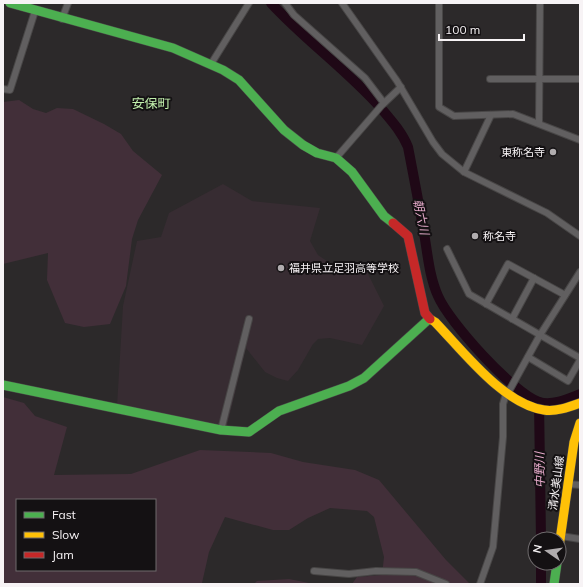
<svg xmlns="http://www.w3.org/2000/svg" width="583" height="587" font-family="Mulish,'Noto Sans JP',sans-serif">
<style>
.built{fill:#372c32}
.green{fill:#422f39;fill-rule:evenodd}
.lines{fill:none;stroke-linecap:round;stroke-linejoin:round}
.river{stroke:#1f0816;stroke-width:10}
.street-casing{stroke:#484646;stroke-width:8}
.fast-casing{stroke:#484646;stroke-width:10}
.slow-casing{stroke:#484646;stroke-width:10}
.jam-casing{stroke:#484646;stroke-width:10}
.street{stroke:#615f60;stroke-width:6}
.fast{stroke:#4caf50;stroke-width:9}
.slow{stroke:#ffc107;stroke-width:9}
.jam{stroke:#c62828;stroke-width:9}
.poi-dot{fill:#b0acae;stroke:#141113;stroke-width:1.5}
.labels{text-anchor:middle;stroke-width:4;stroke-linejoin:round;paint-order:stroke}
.poi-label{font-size:11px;fill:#f7f3f5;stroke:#141113;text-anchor:start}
.street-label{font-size:11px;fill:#f7f3f5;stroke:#141113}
.water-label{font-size:12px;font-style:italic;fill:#e8accc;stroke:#141113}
.quarter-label{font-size:13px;fill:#c2f0ad;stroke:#141113}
</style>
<rect width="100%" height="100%" fill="#2c292a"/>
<path class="built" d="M223,184L252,201L320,208L310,241L318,255L333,265L364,266L384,306L362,345L330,338L318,339L313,344L298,370L288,381L277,378L265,372L246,348L227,426H218L117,406L123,306L137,241L161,237L169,213Z"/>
<g class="green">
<path d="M19,100L33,109L46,113L57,108L73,109L104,124L121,134L133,151L162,175L138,220L132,239L126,286L110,324L84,327L65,323L47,280L48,253L3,264V102Z"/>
<path d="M3,397L24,403L35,416L67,427L54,475L131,474L200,450L271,453L303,462L355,470L379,480L446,560L470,584H352L357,577L382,575L384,557L374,517L367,511L330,508L308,518L289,530H273L225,517L209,552L202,583L204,584H3ZM17,500H155V570H17Z"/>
<path d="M289,579L314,584H254L257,581Z"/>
</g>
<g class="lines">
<g class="river">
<path d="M271,3C305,40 346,69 380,107C391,120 402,132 408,147C414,178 420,209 425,239C428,258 430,278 438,296C449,322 513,393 539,402C552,406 568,399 580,394"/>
<path d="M539,402L541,539"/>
<path d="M541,563V584"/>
</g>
<g class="street-casing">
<g id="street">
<path d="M285,3L294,15L365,78L384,103"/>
<path d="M342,3L397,81L433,142L442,154L464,172L547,213L580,236"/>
<path d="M439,3V107L454,116L513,114L580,140"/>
<path d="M62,19L68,3"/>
<path d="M211,64L249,3"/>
<path d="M490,79H580"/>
<path d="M3,89L10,90L35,11"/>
<path d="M539,123L540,3"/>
<path d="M336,158L382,105L401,87"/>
<path d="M464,172L491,115"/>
<path d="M447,249L469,294L580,358"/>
<path d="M486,304L508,264L565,295"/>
<path d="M512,319L534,278"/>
<path d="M528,357L568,381L580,360"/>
<path d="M509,391L540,335L580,272"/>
<path d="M221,430L249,319"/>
<path d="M568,484L580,485"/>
<path d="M561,536L580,539"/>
<path d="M314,571L349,574L376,571L416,572L446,584"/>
<path d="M480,584L493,547L503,437V404L506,394"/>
</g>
</g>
<g class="fast-casing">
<g id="fast">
<path d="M10,3L173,48L223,70L239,80L284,130L303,145L317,153L336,158L352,172L384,216L393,223"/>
<path d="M3,385L221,430L249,432L279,411L349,386L364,378L429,319"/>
<path d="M554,584L557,563"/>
</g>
</g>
<g class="slow-casing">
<g id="slow">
<path d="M430,319L435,322C463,351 503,404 544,410C556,412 569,407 580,403"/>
<path d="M559,547L574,442L580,423"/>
</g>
</g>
<g class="jam-casing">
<path id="jam" d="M393,223L408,236L425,313L430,319"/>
</g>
<use href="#street" class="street"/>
<use href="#fast" class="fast"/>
<use href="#slow" class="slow"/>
<use href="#jam" class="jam"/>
</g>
<g class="poi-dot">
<circle cx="553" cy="152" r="4"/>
<circle cx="475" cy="236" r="4"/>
<circle cx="281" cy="268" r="4"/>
</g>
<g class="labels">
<g class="poi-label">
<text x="545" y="156" text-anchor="end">東称名寺</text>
<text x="483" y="240">称名寺</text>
<text x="289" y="272">福井県立足羽高等学校</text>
</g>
<g class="street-label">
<text transform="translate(556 483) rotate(-82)" y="4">清水美山線</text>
</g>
<g class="water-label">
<text transform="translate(421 217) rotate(78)" y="4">朝六川</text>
<text transform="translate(540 470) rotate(-91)" y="4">中野川</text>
</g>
<g class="quarter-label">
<text x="151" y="108">安保町</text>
</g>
</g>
<rect width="583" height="587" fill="none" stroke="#f7f3f5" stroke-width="8"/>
<rect x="16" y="499" width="140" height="72" fill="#141113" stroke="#6f6b6d"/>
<rect x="24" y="512" width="20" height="6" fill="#4caf50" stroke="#6f6b6d"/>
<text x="52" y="519" font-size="12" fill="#f7f3f5">Fast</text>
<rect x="24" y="532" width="20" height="6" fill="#ffc107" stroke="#6f6b6d"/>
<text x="52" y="539" font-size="12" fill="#f7f3f5">Slow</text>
<rect x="24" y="552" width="20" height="6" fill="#c62828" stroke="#6f6b6d"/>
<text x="52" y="559" font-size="12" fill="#f7f3f5">Jam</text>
<g transform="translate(547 551) rotate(283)"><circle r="19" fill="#141113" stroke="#6f6b6d"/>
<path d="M0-3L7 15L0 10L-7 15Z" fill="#b0acae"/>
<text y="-6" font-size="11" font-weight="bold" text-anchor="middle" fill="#f7f3f5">N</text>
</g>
<path d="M439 34v6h85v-6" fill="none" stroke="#f7f3f5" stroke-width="2"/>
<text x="445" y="34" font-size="12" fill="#f7f3f5" stroke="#141113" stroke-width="3" paint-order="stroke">100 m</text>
</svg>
